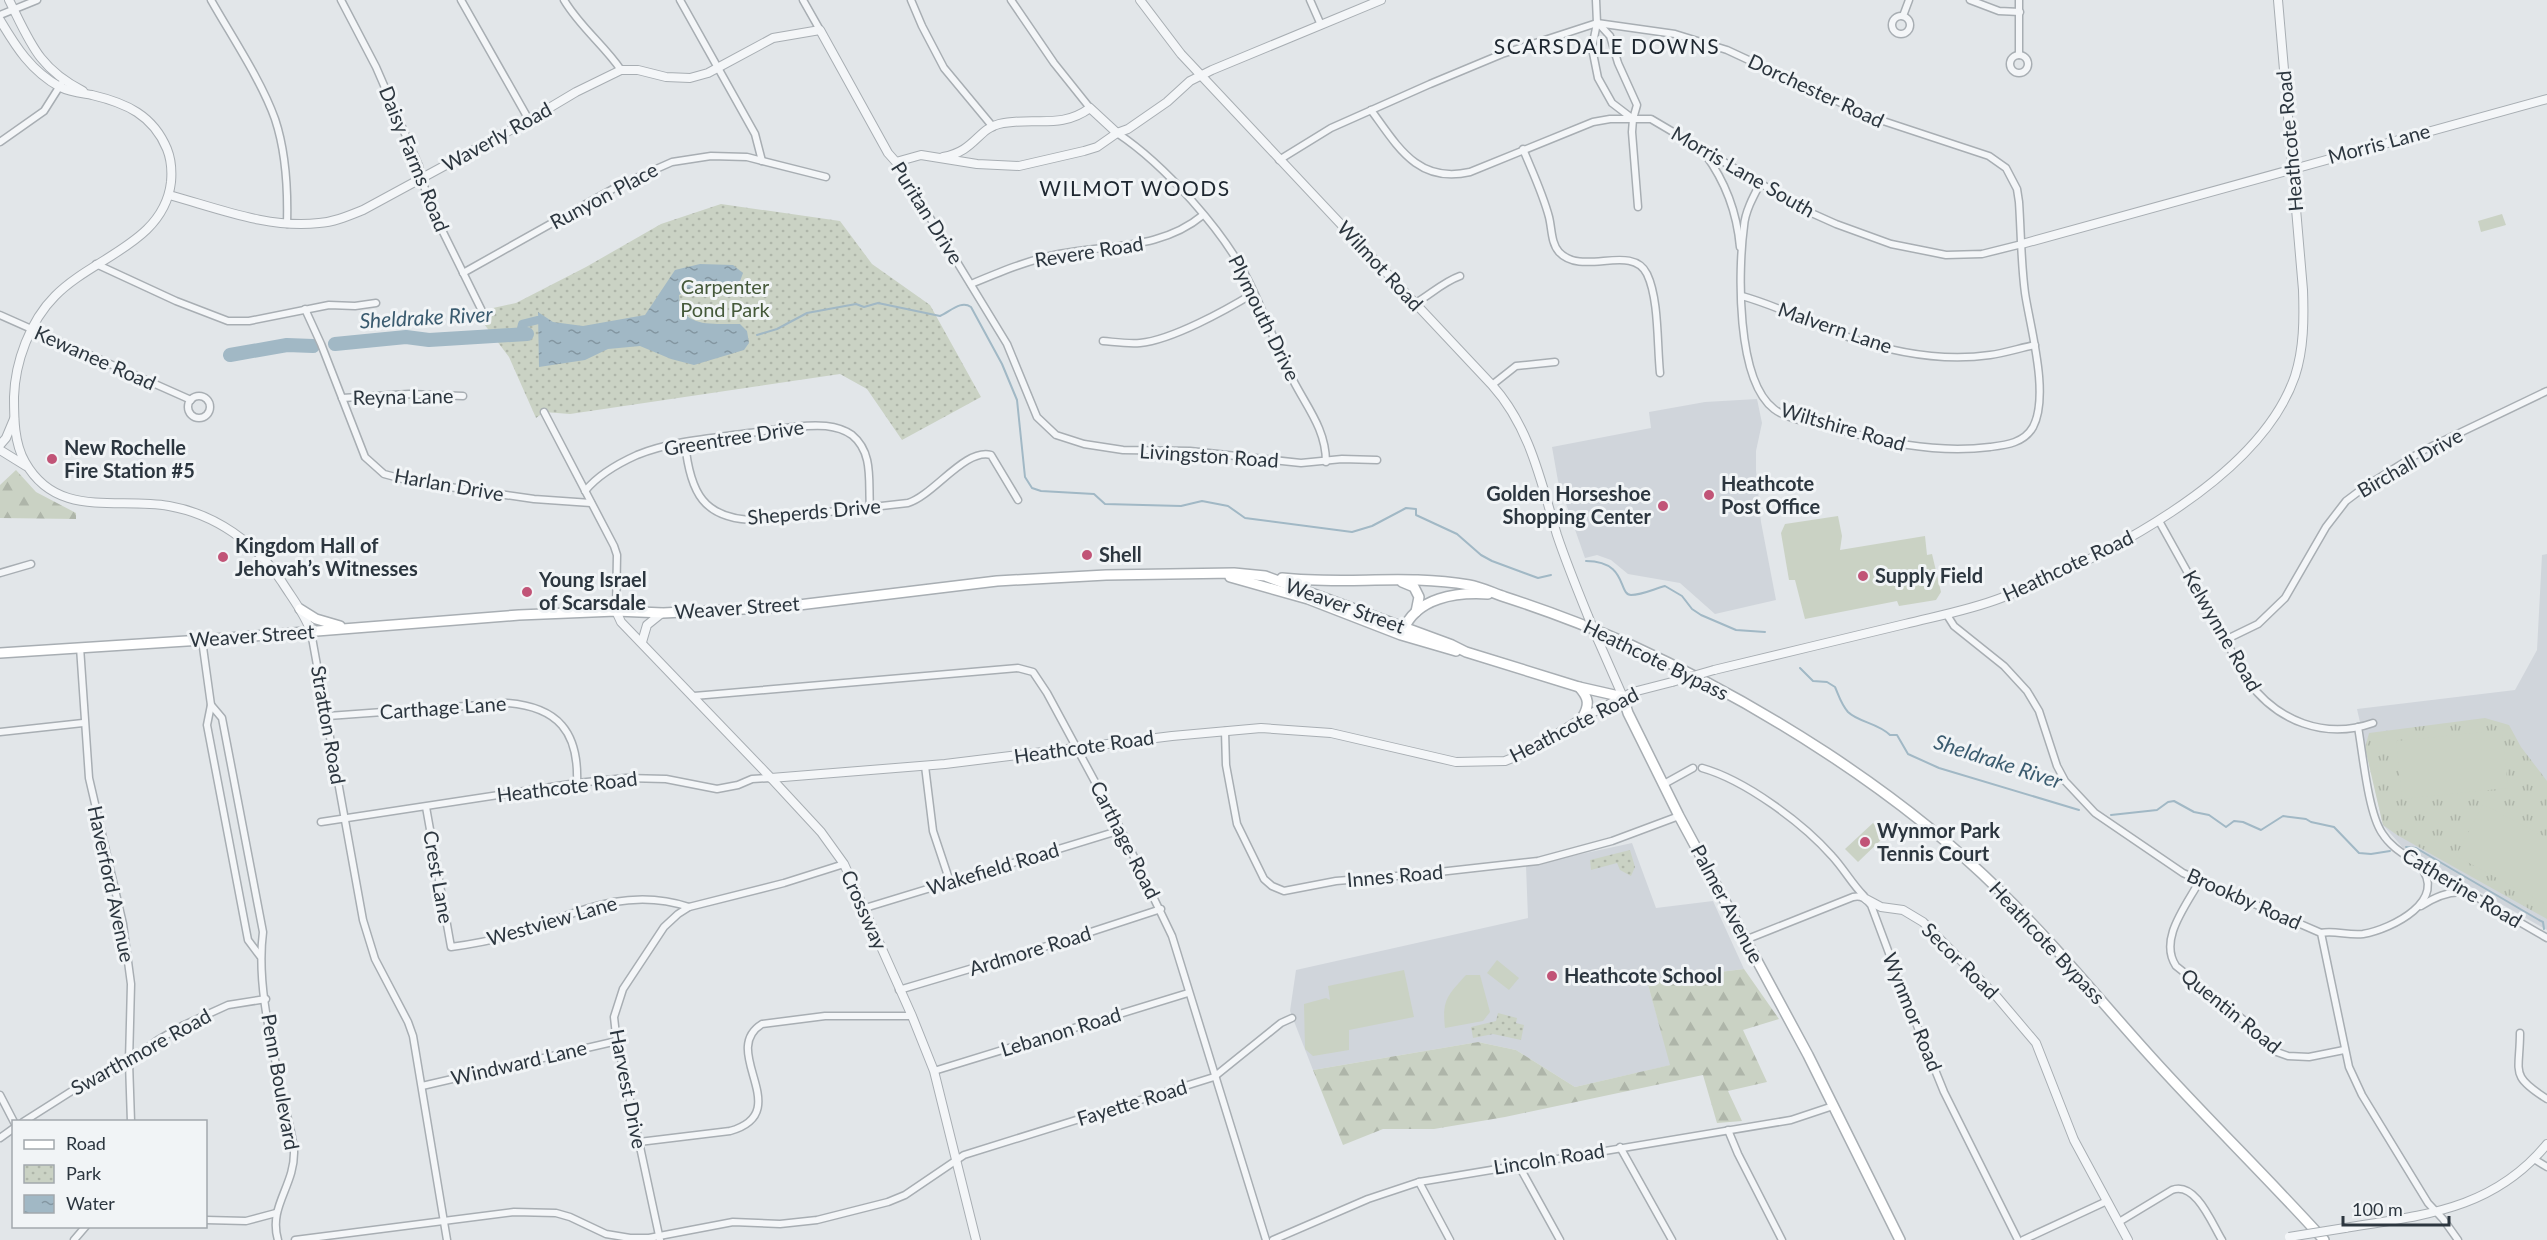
<svg xmlns="http://www.w3.org/2000/svg" width="2547" height="1240" font-family="Lato,sans-serif">
<style>
.built{fill:#d0d5db}
.grass{fill:url(#grass-tufts)}
.forest{fill:url(#forest-firs)}
.park{fill:url(#park-dots)}
.pitch{fill:#cad2c4}
.water{fill:url(#water-ripples)}
.lines{fill:none;stroke-linecap:round;stroke-linejoin:round}
.stream{stroke:#a1b8c5;stroke-width:2}
.canal{stroke:#a1b8c5;stroke-width:8}
.river{stroke:#a1b8c5;stroke-width:14}
.minor-casing{stroke:#a8aeb3;stroke-width:9}
.tertiary-casing{stroke:#a8aeb3;stroke-width:10}
.secondary-casing{stroke:#a8aeb3;stroke-width:12}
.minor{stroke:#f4f6f8;stroke-width:6}
.tertiary{stroke:#f4f6f8;stroke-width:8}
.secondary{stroke:#fff;stroke-width:9}
.tertiary-bridge-casing{stroke:#a8aeb3;stroke-width:10;stroke-linecap:butt}
.tertiary-bridge{stroke:#f4f6f8;stroke-width:8}
.poi-dot{fill:#c15477;stroke:#f1f4f6;stroke-width:2}
.labels{text-anchor:middle;stroke-width:6;stroke-linejoin:round;paint-order:stroke}
.street-label{font-size:20px;fill:#2c363f;stroke:#f1f4f6}
.park-label{font-size:20px;fill:#45593a;stroke:#f1f4f6}
.poi-label{font-size:20px;font-weight:bold;fill:#2c363f;stroke:#f1f4f6;text-anchor:start}
.neighbourhood-label{font-size:21px;letter-spacing:1.5px;fill:#1e2730;stroke:#f1f4f6}
.water-label{font-size:21px;font-style:italic;fill:#3a5b6f;stroke:#f1f4f6}
</style>
<defs>
<pattern id="grass-tufts" width="24" height="20" patternUnits="userSpaceOnUse" patternTransform="scale(1.5)"><rect width="24" height="20" fill="#cad2c4"/><path d="M3 7l-1-3M5 7V3M7 7l1-3M15 17l-1-3M17 17v-4M19 17l1-3" fill="none" stroke="#aeb5a9"/></pattern>
<pattern id="forest-firs" width="22" height="20" patternUnits="userSpaceOnUse" patternTransform="scale(1.5)"><rect width="22" height="20" fill="#cad2c4"/><path d="M5 1l3.5 6h-7zM16 11l3.5 6h-7z" fill="#aeb5a9"/></pattern>
<pattern id="park-dots" width="8" height="8" patternUnits="userSpaceOnUse" patternTransform="scale(1.5)"><rect width="8" height="8" fill="#cad2c4"/><path d="M2 2h.1M6 6h.1" fill="none" stroke="#aeb5a9" stroke-width="1.8" stroke-linecap="round"/></pattern>
<pattern id="water-ripples" width="26" height="14" patternUnits="userSpaceOnUse" patternTransform="scale(1.5)"><rect width="26" height="14" fill="#a1b8c5"/><path d="M2 4q2-2 4 0t4 0M15 11q2-2 4 0t4 0" fill="none" stroke="#8396a1"/></pattern>
</defs>
<rect width="100%" height="100%" fill="#e2e6e9"/>
<g class="built">
<path d="M1757,399L1762,423L1756,451V470L1761,522L1776,600L1715,614L1680,583L1628,574L1611,560L1597,555L1585,558L1558,481L1552,447L1651,428L1649,412L1705,402Z"/>
<path d="M2547,554V930L2404,849L2383,825L2357,709L2515,690L2537,650L2542,555Z"/>
<path d="M1632,843L1656,908L1713,901L1744,969L1647,981L1671,1065L1575,1087L1516,1050L1478,1042L1313,1070L1290,1011L1296,970L1528,918L1526,866Z"/>
</g>
<path class="grass" d="M2485,718L2509,725L2521,747L2547,781V919L2397,835L2383,825L2365,748L2369,733Z"/>
<g class="forest">
<path d="M16,470L36,492L76,513V519L0,518V485Z"/>
<path d="M1744,969L1779,1019L1743,1030L1767,1082L1728,1091L1742,1121L1717,1123L1703,1075L1505,1117L1434,1129H1383L1343,1145L1313,1070L1478,1042L1516,1050L1575,1087L1670,1065L1647,981Z"/>
</g>
<g class="park">
<path d="M721,204L840,221L872,264L930,305L981,397L902,440L867,389L840,374L570,414L544,412L536,418L509,357L475,312L516,303L586,267L661,224Z"/>
<path d="M1630,850L1635,867L1631,876L1620,870L1617,863L1591,870L1590,860Z"/>
<path d="M1498,1013L1517,1018L1516,1023L1524,1025L1521,1040L1493,1034L1473,1038L1471,1027L1496,1021Z"/>
</g>
<g class="pitch">
<path d="M2502,214L2506,225L2481,232L2478,221Z"/>
<path d="M1838,516L1842,536L1840,550L1925,536L1927,555L1932,554L1941,592L1936,600L1899,606L1897,601L1805,619L1795,580H1789L1781,533L1785,524Z"/>
<path d="M2502,730L2508,788L2402,799L2396,741Z"/>
<path d="M2483,804L2547,838V905L2456,856Z"/>
<path d="M1873,823L1885,836L1858,862L1845,849Z"/>
<path d="M1497,960L1519,978L1509,990L1487,973Z"/>
<path d="M1404,970L1414,1017L1349,1030V1050L1313,1056L1305,1049L1304,1004L1326,998L1330,1000L1328,986Z"/>
<path d="M1466,975H1480L1490,1012L1483,1021L1445,1028C1442,1000 1447,996 1466,975Z"/>
</g>
<path class="water" d="M700,264L733,265L743,273L739,284C711,292 709,275 679,295C680,330 715,323 740,324L747,331L749,343L744,350L694,365L671,359L640,346L608,349L585,360L539,367L538,312L553,322L583,326L645,315L675,270Z"/>
<g class="lines">
<g class="stream">
<path d="M757,335L777,329L807,313L856,304L864,307L878,303L940,316C951,311 961,300 971,307L1002,364L1017,400L1025,477L1032,488L1041,491L1094,494L1105,504L1181,506L1202,501L1228,506L1245,518L1352,532L1372,526L1406,508L1416,509V515L1457,534L1481,555L1492,561L1538,578L1551,575"/>
<path d="M1586,561C1628,561 1618,595 1631,595C1642,595 1654,589 1665,586L1682,596L1692,609L1701,615L1736,630L1765,632"/>
<path d="M1800,668L1813,681L1827,682L1835,687C1839,696 1841,704 1848,712C1858,722 1878,723 1890,735H1897L1908,754L1939,768L2079,810"/>
<path d="M2111,815L2157,810L2168,802L2174,801L2194,812L2209,815L2226,827L2234,821L2243,822L2261,830L2283,816L2306,819L2311,822L2334,827L2359,853L2371,854L2390,851"/>
<path d="M2406,847L2416,848L2539,920L2543,922L2544,929"/>
</g>
<path class="canal" d="M520,333L522,324L538,320"/>
<g class="river">
<path d="M335,344L406,337L429,340L527,334"/>
<path d="M230,355L287,345L313,346"/>
</g>
<g class="minor-casing">
<g id="minor">
<path d="M211,0C232,37 261,80 275,119C286,152 288,189 287,224"/>
<path d="M341,0L376,67L419,166L421,179L442,230L483,313L487,316"/>
<path d="M461,0L529,120"/>
<path d="M564,0C580,27 604,45 621,70"/>
<path d="M680,0L755,134L762,161"/>
<path d="M803,0L820,30"/>
<path d="M911,0L922,26L944,68L993,127"/>
<path d="M1011,0L1054,63L1090,108"/>
<path d="M1310,0L1321,25"/>
<path d="M1596,0L1597,23L1592,48L1598,78L1612,103L1633,119"/>
<path d="M1970,0L1999,11L2020,12"/>
<path d="M2019,0V55"/>
<path d="M0,15L37,0"/>
<circle cx="1901" cy="25" r="9"/>
<path d="M1903,16L1909,0"/>
<path d="M1598,23L1610,36L1618,63L1637,105L1633,119L1632,132L1638,207"/>
<circle cx="2019" cy="64" r="9"/>
<path d="M1371,110C1398,147 1418,184 1470,172L1593,122L1610,119H1651L1807,211L1836,224L1891,244L1946,255L1982,254L2022,244"/>
<path d="M1117,133C1164,164 1225,232 1249,282C1264,312 1275,344 1290,374C1304,404 1326,427 1326,462"/>
<path d="M0,142L44,111L63,81"/>
<path d="M1523,149C1532,171 1543,194 1549,217C1552,229 1551,243 1559,252C1582,277 1632,243 1647,274C1659,299 1657,344 1660,373"/>
<path d="M1705,154C1725,181 1737,213 1740,247"/>
<path d="M1279,160L1331,128L1430,84L1502,54L1597,23L1675,34L1727,50L1871,117L1989,156L2006,168L2017,189L2019,202C2021,232 2021,263 2025,293C2030,327 2050,395 2033,427C2024,443 2006,445 1990,447C1932,454 1880,441 1825,426C1809,422 1787,419 1774,409C1736,380 1738,270 1744,226C1745,212 1753,197 1760,184"/>
<path d="M896,162L1007,344L1037,417L1056,435L1084,444L1123,450L1190,451L1301,463L1342,459L1377,460"/>
<path d="M96,264L176,301L228,321H249L329,305L355,306L376,303"/>
<path d="M463,273L620,185L672,162L711,156L747,157L826,177"/>
<path d="M971,284C1000,272 1028,260 1059,254C1109,244 1161,250 1203,215"/>
<path d="M1742,296C1778,306 1811,323 1845,336C1891,352 1942,362 1990,355C2005,353 2020,348 2035,345"/>
<path d="M1414,304C1430,295 1443,282 1460,276"/>
<path d="M305,309L321,344L365,457L384,474L414,482L534,499L591,503"/>
<path d="M0,315L191,400"/>
<path d="M1103,341C1115,342 1127,344 1140,343C1172,340 1226,310 1254,293"/>
<path d="M1492,385L1516,366L1555,362"/>
<circle cx="199" cy="407" r="11"/>
<path d="M342,398L409,394L463,396"/>
<path d="M544,412L614,546L617,555L616,611"/>
<path d="M685,443C690,492 703,520 757,520L908,503C934,495 965,448 991,455L1018,500"/>
<path d="M585,491C598,475 617,464 637,455C671,441 713,438 749,433C774,430 801,424 826,426C835,427 845,430 852,435C874,453 868,482 870,507"/>
<path d="M2159,521L2248,681C2277,721 2325,740 2373,723"/>
<path d="M0,573L31,564"/>
<path d="M1947,615L1954,626L2004,666L2027,691L2039,711L2057,766L2065,781L2095,813L2183,873L2321,933L2349,1067L2362,1095L2428,1203L2443,1219L2458,1240"/>
<path d="M311,632L363,920L375,959L408,1022L413,1036L447,1240"/>
<path d="M202,640L211,705L207,725L248,940L260,956"/>
<path d="M2225,640L2258,624L2285,598L2326,527L2346,501L2366,486L2424,450L2547,391"/>
<path d="M80,647L89,778L123,924L131,984L129,1062L131,1122"/>
<path d="M694,696L1018,668L1033,672L1047,693L1121,830L1172,936L1266,1240"/>
<path d="M211,705L222,718L263,932C256,986 273,1048 284,1102C287,1118 293,1135 294,1151C295,1186 268,1206 278,1240"/>
<path d="M328,716L507,703C558,707 579,732 577,783"/>
<path d="M2358,727C2363,755 2368,812 2382,833C2390,846 2402,853 2414,861L2547,938"/>
<path d="M1225,731L1226,765L1237,824L1264,879L1272,886L1284,891L1336,881L1421,874L1538,861L1612,841L1679,816"/>
<path d="M0,732L83,723"/>
<path d="M925,766L933,831L950,882"/>
<path d="M1702,768C1745,780 1803,823 1832,856C1844,869 1852,884 1864,896"/>
<path d="M1664,784L1693,768"/>
<path d="M426,807L451,947C480,943 514,936 541,925C591,906 635,889 689,907"/>
<path d="M321,822L577,783L626,778L666,779L717,789L738,785L752,779L771,778"/>
<path d="M2200,880C2187,905 2158,939 2176,966L2250,1025L2274,1051L2288,1056L2309,1057L2344,1050"/>
<path d="M2421,906C2435,897 2451,890 2467,893"/>
<path d="M865,908L1121,830"/>
<path d="M2321,933C2334,930 2349,936 2363,934C2392,929 2450,900 2419,865"/>
<path d="M1745,940L1853,897C1862,895 1866,899 1871,905L1905,996L1944,1092L2018,1240"/>
<path d="M899,990L1057,943L1161,909"/>
<path d="M2520,1033C2520,1073 2509,1075 2547,1099"/>
<path d="M934,1071L1188,993"/>
<path d="M422,1086L617,1041"/>
<path d="M0,1095L14,1122"/>
<path d="M23,1122L86,1082L121,1067L158,1040L184,1025L228,1005L266,999"/>
<path d="M1728,1130L1738,1154L1782,1240"/>
<path d="M0,1138L14,1128"/>
<path d="M639,1142L730,1131C797,1112 718,1051 762,1024L825,1016H912"/>
<path d="M1620,1147L1672,1240"/>
<path d="M2534,1159L2547,1167"/>
<path d="M1518,1164L1560,1240"/>
<path d="M1419,1182L1450,1240"/>
<path d="M206,1220L246,1221L276,1213"/>
<path d="M2119,1222L2172,1190C2196,1181 2212,1224 2222,1240"/>
<path d="M74,1240L86,1226"/>
<path d="M295,1240L514,1212L556,1213L570,1217L606,1234L630,1238H649L733,1222L780,1224L817,1220L888,1202L905,1195L964,1155L1214,1077L1281,1023L1292,1018"/>
<path d="M660,1240L616,1035L614,1017L623,989L664,927L678,914L689,907L784,883L844,864"/>
<path d="M1273,1240L1368,1199L1419,1182L1791,1120L1833,1106"/>
<path d="M2023,1240L2107,1201"/>
</g>
</g>
<g class="tertiary-casing">
<g id="tertiary">
<path d="M9,0C30,42 38,68 83,91"/>
<path d="M1140,0L1181,54L1492,385C1530,427 1541,482 1557,535C1566,562 1577,589 1588,616"/>
<path d="M0,20C16,47 31,71 60,87C70,92 81,93 92,95C126,103 153,115 167,149C171,159 172,171 171,182C164,243 93,257 55,296C30,321 15,362 14,397C14,418 14,443 25,462C57,519 116,497 169,506C215,514 256,543 282,582C292,598 305,614 311,632"/>
<path d="M943,157C974,152 978,129 999,124C1034,116 1060,130 1090,108L1117,133"/>
<path d="M169,195C217,208 269,229 319,223C334,222 348,216 363,210L529,120L576,92L621,70H638L666,77L690,78L708,73L773,38L820,30L888,153L896,162L921,155L977,164L1019,166L1084,151L1097,147L1117,133L1128,129L1167,102L1190,81L1212,70L1381,0"/>
<path d="M2022,244L2547,99"/>
<path d="M0,445L6,438L14,419"/>
<path d="M0,450L26,466"/>
<path d="M616,611L621,622L771,778L821,832L844,864L912,1016L934,1071L976,1240"/>
<path d="M1598,640L1623,697"/>
<path d="M642,642L647,625L662,613"/>
<path d="M1714,670C1778,654 1841,640 1905,624C1937,616 1970,610 2001,598C2099,560 2259,481 2295,376C2304,348 2304,319 2303,290L2278,0"/>
<path d="M771,778L945,764L1172,736L1261,728L1331,733L1456,762L1505,761L1530,751L1582,718L1633,692L1672,682"/>
<path d="M1866,899L1881,907L1903,910L1923,922L1997,997L2036,1043L2074,1140L2128,1240"/>
<path d="M2345,1228C2424,1215 2493,1210 2547,1144"/>
</g>
</g>
<g class="secondary-casing">
<g id="secondary">
<path d="M1230,577L1308,599L1401,635L1456,651"/>
<path d="M1282,578C1344,585 1407,574 1469,585C1481,587 1493,593 1505,597C1548,611 1590,627 1631,645C1760,704 1899,791 2000,891C2054,943 2101,1002 2152,1058C2208,1120 2268,1178 2324,1240"/>
<path d="M1402,582L1414,587L1419,597L1416,612"/>
<path d="M300,609L316,619L340,626"/>
<path d="M1403,631C1416,597 1457,592 1488,594"/>
<path d="M0,653L202,640L519,615L616,611L663,613L782,607L997,581L1106,575L1234,573L1265,576L1452,645L1466,652L1579,687L1623,697L1628,713L1679,816L1808,1055L1900,1240"/>
<path d="M1579,687C1589,698 1590,705 1582,718"/>
</g>
</g>
<use href="#minor" class="minor"/>
<use href="#tertiary" class="tertiary"/>
<use href="#secondary" class="secondary"/>
<g class="tertiary-bridge-casing">
<g id="tertiary-bridge">
<path d="M1588,616L1598,640"/>
<path d="M1672,682L1714,670"/>
<path d="M2289,1237L2345,1228"/>
</g>
</g>
<use href="#tertiary-bridge" class="tertiary-bridge"/>
</g>
<g class="poi-dot">
<circle cx="52" cy="459" r="6"/>
<circle cx="1709" cy="495" r="6"/>
<circle cx="1663" cy="506" r="6"/>
<circle cx="1087" cy="555" r="6"/>
<circle cx="223" cy="557" r="6"/>
<circle cx="1863" cy="576" r="6"/>
<circle cx="527" cy="592" r="6"/>
<circle cx="1865" cy="842" r="6"/>
<circle cx="1552" cy="976" r="6"/>
</g>
<g class="labels">
<g class="street-label">
<text transform="translate(1816 91) rotate(25)" y="7">Dorchester Road</text>
<text transform="translate(497 137) rotate(-29)" y="7">Waverly Road</text>
<text transform="translate(2290 141) rotate(-95)" y="7">Heathcote Road</text>
<text transform="translate(2379 144) rotate(-15)" y="7">Morris Lane</text>
<text transform="translate(414 159) rotate(68)" y="7">Daisy Farms Road</text>
<text transform="translate(1743 172) rotate(30)" y="7">Morris Lane South</text>
<text transform="translate(604 196) rotate(-28)" y="7">Runyon Place</text>
<text transform="translate(927 213) rotate(58)" y="7">Puritan Drive</text>
<text transform="translate(1089 252) rotate(-9)" y="7">Revere Road</text>
<text transform="translate(1380 266) rotate(47)" y="7">Wilmot Road</text>
<text transform="translate(1264 318) rotate(64)" y="7">Plymouth Drive</text>
<text transform="translate(1835 328) rotate(19)" y="7">Malvern Lane</text>
<text transform="translate(95 358) rotate(24)" y="7">Kewanee Road</text>
<text transform="translate(403 397) rotate(-1)" y="7">Reyna Lane</text>
<text transform="translate(1843 427) rotate(16)" y="7">Wiltshire Road</text>
<text transform="translate(734 438) rotate(-9)" y="7">Greentree Drive</text>
<text transform="translate(1209 456) rotate(4)" y="7">Livingston Road</text>
<text transform="translate(2410 463) rotate(-30)" y="7">Birchall Drive</text>
<text transform="translate(449 485) rotate(10)" y="7">Harlan Drive</text>
<text transform="translate(814 512) rotate(-5)" y="7">Sheperds Drive</text>
<text transform="translate(2068 566) rotate(-25)" y="7">Heathcote Road</text>
<text transform="translate(1345 606) rotate(20)" y="7">Weaver Street</text>
<text transform="translate(737 608) rotate(-4)" y="7">Weaver Street</text>
<text transform="translate(2222 631) rotate(60)" y="7">Kelwynne Road</text>
<text transform="translate(252 636) rotate(-4)" y="7">Weaver Street</text>
<text transform="translate(1656 660) rotate(26)" y="7">Heathcote Bypass</text>
<text transform="translate(443 708) rotate(-4)" y="7">Carthage Lane</text>
<text transform="translate(328 725) rotate(80)" y="7">Stratton Road</text>
<text transform="translate(1574 725) rotate(-27)" y="7">Heathcote Road</text>
<text transform="translate(1084 747) rotate(-8)" y="7">Heathcote Road</text>
<text transform="translate(567 787) rotate(-7)" y="7">Heathcote Road</text>
<text transform="translate(1125 840) rotate(63)" y="7">Carthage Road</text>
<text transform="translate(993 869) rotate(-17)" y="7">Wakefield Road</text>
<text transform="translate(1395 876) rotate(-5)" y="7">Innes Road</text>
<text transform="translate(438 877) rotate(80)" y="7">Crest Lane</text>
<text transform="translate(111 884) rotate(78)" y="7">Haverford Avenue</text>
<text transform="translate(2462 888) rotate(31)" y="7">Catherine Road</text>
<text transform="translate(2244 899) rotate(24)" y="7">Brookby Road</text>
<text transform="translate(1727 904) rotate(62)" y="7">Palmer Avenue</text>
<text transform="translate(864 910) rotate(66)" y="7">Crossway</text>
<text transform="translate(552 921) rotate(-16)" y="7">Westview Lane</text>
<text transform="translate(2047 943) rotate(47)" y="7">Heathcote Bypass</text>
<text transform="translate(1030 951) rotate(-17)" y="7">Ardmore Road</text>
<text transform="translate(1960 961) rotate(45)" y="7">Secor Road</text>
<text transform="translate(2231 1011) rotate(39)" y="7">Quentin Road</text>
<text transform="translate(1912 1012) rotate(68)" y="7">Wynmor Road</text>
<text transform="translate(1061 1032) rotate(-17)" y="7">Lebanon Road</text>
<text transform="translate(141 1052) rotate(-29)" y="7">Swarthmore Road</text>
<text transform="translate(519 1063) rotate(-13)" y="7">Windward Lane</text>
<text transform="translate(280 1082) rotate(80)" y="7">Penn Boulevard</text>
<text transform="translate(628 1089) rotate(79)" y="7">Harvest Drive</text>
<text transform="translate(1132 1103) rotate(-17)" y="7">Fayette Road</text>
<text transform="translate(1549 1159) rotate(-9)" y="7">Lincoln Road</text>
</g>
<g class="park-label">
<text x="725" y="294">Carpenter<tspan x="725" dy="23">Pond Park</tspan></text>
</g>
<g class="poi-label">
<text x="64" y="455">New Rochelle<tspan x="64" dy="23">Fire Station #5</tspan></text>
<text x="1721" y="491">Heathcote<tspan x="1721" dy="23">Post Office</tspan></text>
<text x="1651" y="501" text-anchor="end">Golden Horseshoe<tspan x="1651" dy="23">Shopping Center</tspan></text>
<text x="235" y="553">Kingdom Hall of<tspan x="235" dy="23">Jehovah’s Witnesses</tspan></text>
<text x="1099" y="562">Shell</text>
<text x="1875" y="583">Supply Field</text>
<text x="539" y="587">Young Israel<tspan x="539" dy="23">of Scarsdale</tspan></text>
<text x="1877" y="838">Wynmor Park<tspan x="1877" dy="23">Tennis Court</tspan></text>
<text x="1564" y="983">Heathcote School</text>
</g>
<g class="neighbourhood-label">
<text x="1607" y="54">SCARSDALE DOWNS</text>
<text x="1135" y="196">WILMOT WOODS</text>
</g>
<g class="water-label">
<text transform="translate(426 318) rotate(-3)" y="7">Sheldrake River</text>
<text transform="translate(1998 762) rotate(18)" y="7">Sheldrake River</text>
</g>
</g>
<rect x="12" y="1120" width="195" height="108" fill="#f1f4f6" stroke="#a2a8ad" stroke-width="1.5"/>
<rect x="24" y="1140" width="30" height="9" fill="#ffffff" stroke="#a2a8ad" stroke-width="1.5"/>
<text x="66" y="1150" font-size="18" fill="#2c363f">Road</text>
<rect x="24" y="1165" width="30" height="18" fill="url(#park-dots)" stroke="#a2a8ad" stroke-width="1.5"/>
<text x="66" y="1180" font-size="18" fill="#2c363f">Park</text>
<rect x="24" y="1195" width="30" height="18" fill="url(#water-ripples)" stroke="#a2a8ad" stroke-width="1.5"/>
<text x="66" y="1210" font-size="18" fill="#2c363f">Water</text>
<path d="M2343 1216v9h106v-9" fill="none" stroke="#2c363f" stroke-width="3"/>
<text x="2352" y="1216" font-size="18" fill="#2c363f" stroke="#f1f4f6" stroke-width="4.5" paint-order="stroke">100 m</text>
</svg>
